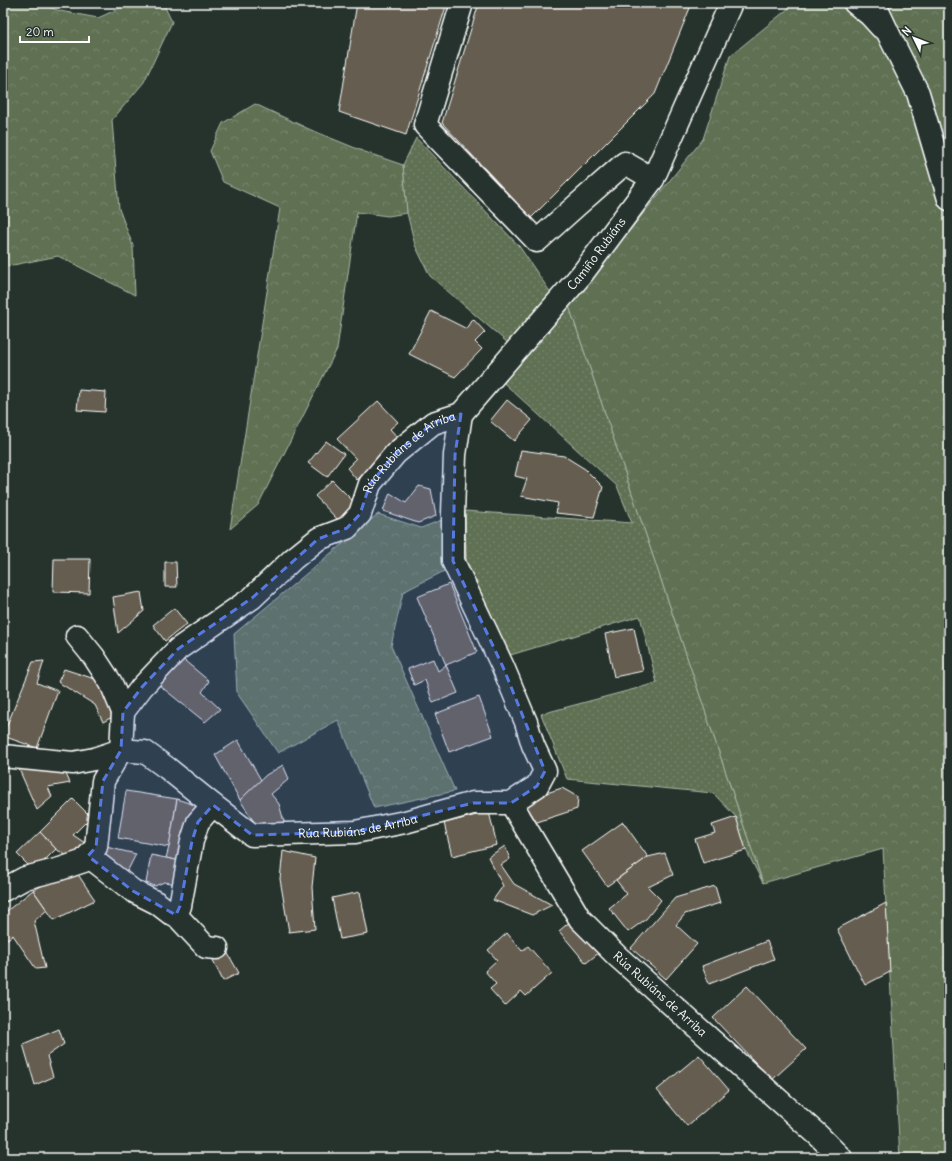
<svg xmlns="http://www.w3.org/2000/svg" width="952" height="1161" font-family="Delius,sans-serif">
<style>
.grass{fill:url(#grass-dots);stroke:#aeb8a9}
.forest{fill:url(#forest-crowns);stroke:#aeb8a9}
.building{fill:#655d4f;stroke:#fff}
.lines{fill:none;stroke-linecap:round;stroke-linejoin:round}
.minor-casing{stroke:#fff;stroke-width:25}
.minor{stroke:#26332d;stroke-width:22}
.marked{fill:#567ae2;fill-opacity:0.2;stroke:#567ae2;stroke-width:3;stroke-dasharray:8 5;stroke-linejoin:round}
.labels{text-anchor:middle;stroke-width:3;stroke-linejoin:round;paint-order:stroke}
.street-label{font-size:12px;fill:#fff;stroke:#26332d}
</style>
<defs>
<pattern id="grass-dots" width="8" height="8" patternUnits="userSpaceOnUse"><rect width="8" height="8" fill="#5e7053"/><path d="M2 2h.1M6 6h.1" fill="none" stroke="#76856d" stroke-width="1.8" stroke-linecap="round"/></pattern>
<pattern id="forest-crowns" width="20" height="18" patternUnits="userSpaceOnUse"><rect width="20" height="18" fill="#5e7053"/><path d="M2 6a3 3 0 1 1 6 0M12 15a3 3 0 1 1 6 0" fill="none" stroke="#76856d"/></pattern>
</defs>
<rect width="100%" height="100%" fill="#26332d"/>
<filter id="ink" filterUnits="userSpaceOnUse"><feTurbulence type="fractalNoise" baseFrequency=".025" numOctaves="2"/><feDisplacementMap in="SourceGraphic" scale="8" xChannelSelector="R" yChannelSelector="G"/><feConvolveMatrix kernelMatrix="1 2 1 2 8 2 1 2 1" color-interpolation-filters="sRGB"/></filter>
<g filter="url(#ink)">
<path class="grass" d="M416,138L519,246L557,302L569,306L763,883L746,850L736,817L713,793L567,779L541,714L657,683L640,616L507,656L466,560L465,511L632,523L617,486L495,375L516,350L430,276L415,245L407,213L403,165Z"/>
<g class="forest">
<path d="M3,3H38L60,11L98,18L131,3H163L172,22L144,82L112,120L119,209L133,246L135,295L58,256L3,267Z"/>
<path d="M795,3H949V1158H900L883,849L763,883L569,306L703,139L730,56Z"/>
<path d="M255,104L311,130L365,152L403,165L407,213L388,216L357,212L337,349L258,505L230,529L280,208L223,182L210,151L223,123Z"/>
<path d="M465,511L466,560L403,592L391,646L455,791L374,808L338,720L278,753L237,693L234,634L378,514L421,528Z"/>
</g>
<g class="building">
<path d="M357,3H447L406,135L339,112Z"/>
<path d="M479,3H692L655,94L531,218L442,123Z"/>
<path d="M431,311L467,329L473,319L485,332L475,342L482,349L455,377L409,354Z"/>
<path d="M79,390L106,392L105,412L77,410Z"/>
<path d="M507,400L532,420L514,441L490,421Z"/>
<path d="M378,401L398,422L390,429L400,440L357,480L347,468L356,459L337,439Z"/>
<path d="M326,441L344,454L327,477L308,463Z"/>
<path d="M521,450L564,456L585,469L603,487L594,517L556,513L558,503L521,496L527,479L515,476Z"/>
<path d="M332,480L355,503L338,520L315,496Z"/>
<path d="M419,486L431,489L436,516L418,523L383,511L390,493L406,503Z"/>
<path d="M54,559H90L89,593L53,592Z"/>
<path d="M165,562H176L177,587H165Z"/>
<path d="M449,584L477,652L446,665L417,597Z"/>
<path d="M141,592L144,611L118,633L113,597Z"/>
<path d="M174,608L187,624L165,641L153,625Z"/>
<path d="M634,628L643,671L614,677L605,634Z"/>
<path d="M179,656L209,681L202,692L220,709L205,722L154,681Z"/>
<path d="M433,659L438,671L446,665L458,693L433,703L425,680L414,685L408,669Z"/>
<path d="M44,661L37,683L58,691L37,748L3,736V735L33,662Z"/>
<path d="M64,669L101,681L116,715L103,722L95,705L58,682Z"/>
<path d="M479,697L493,736L449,752L435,714Z"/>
<path d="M238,740L261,780L240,800L215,755Z"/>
<path d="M283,765L289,779L271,794L279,804L285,825L258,828L240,800L266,775Z"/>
<path d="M18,767H63L70,783L48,787L52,797L37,810Z"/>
<path d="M562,788L578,797L577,809L534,823L522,801Z"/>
<path d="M126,791L177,799L169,847L118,838Z"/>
<path d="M73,799L91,817L73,835L88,845L70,858L56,849L40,832Z"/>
<path d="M177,799L200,807L181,861L166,858L169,847Z"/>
<path d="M489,812L497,845L452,856L444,823Z"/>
<path d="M736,817L746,850L703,863L695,839L715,833L712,825Z"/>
<path d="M623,822L648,857L607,886L582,851Z"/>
<path d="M40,832L56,849L34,871L17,854Z"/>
<path d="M505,846L510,859L501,865L514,884L552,905L532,915L493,900L503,886L488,857Z"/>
<path d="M106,847L136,854L125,876L105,861Z"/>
<path d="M283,851L315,858L312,887L315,929L289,932L280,879Z"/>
<path d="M665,853L673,875L648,887L661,900L646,919L628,932L609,908L627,894L616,880L648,857Z"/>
<path d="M151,855L181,861L177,884L164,882L155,886L146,883Z"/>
<path d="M75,870L95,900L54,920L33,890Z"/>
<path d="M715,886L720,903L685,914L676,925L697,944L666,979L631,948L675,898Z"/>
<path d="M33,890L47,910L34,921L45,968L36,969L13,935L3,942V914Z"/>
<path d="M360,892L368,934L340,939L332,898Z"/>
<path d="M886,903L890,972L865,985L837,929Z"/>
<path d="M572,920L600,952L586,963L559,931Z"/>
<path d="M507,933L522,951L528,946L552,973L526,996L521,991L505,1006L490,989L496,984L485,971L497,960L488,950Z"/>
<path d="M767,941L774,959L709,984L702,966Z"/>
<path d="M227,952L239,973L223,981L212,958Z"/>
<path d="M747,986L806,1049L772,1080L713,1018Z"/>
<path d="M59,1029L64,1044L47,1056L53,1077L35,1085L23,1044Z"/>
<path d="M699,1055L729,1090L687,1126L657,1090Z"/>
<path d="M819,1154L823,1158H815Z"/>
</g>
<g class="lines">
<g class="minor-casing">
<g id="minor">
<path d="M462,3L425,125L537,241L576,206L625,163L653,179"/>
<path d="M855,3L870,15L881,27"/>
<path d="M874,3L891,39L918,93L949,199"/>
<path id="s1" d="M461,414L582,274L653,179L731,3"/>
<path id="s2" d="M123,712L142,687L178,649L252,598L293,559L318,539L347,528L360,514L370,484L396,453L433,423L461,414L455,455L453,514V561L503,667L526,722L533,745L545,771L537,786L511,803"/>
<path d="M3,756L73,763L94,759L121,750L123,712L111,683L94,657L77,636"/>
<path d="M88,856L133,891L157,903L170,913L176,915L180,906L192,841L198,822L213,805"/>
<path id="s3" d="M3,890L25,878L60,869L84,861L96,847L103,781L121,750L145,752L167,768L213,805L252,835L355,832L405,822L473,803H511L580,919L617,956L819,1136L841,1158"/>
<path d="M176,915L206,947L217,948"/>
</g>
</g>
<use href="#minor" class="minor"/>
</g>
</g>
<path class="marked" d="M461,414L455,455L453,561L503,667L545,771L537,786L511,803H473L355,832L252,835L213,805L198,822L192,841L180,906L176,915L133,891L88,856L96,847L103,781L121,750L123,712L142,687L178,649L252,598L318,539L347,528L360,514L370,484L396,453L433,423Z"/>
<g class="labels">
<g class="street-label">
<text dy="4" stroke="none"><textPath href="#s1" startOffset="210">Camiño Rubiáns</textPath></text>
<text dy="4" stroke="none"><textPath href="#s2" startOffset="395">Rúa Rubiáns de Arriba</textPath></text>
<text dy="4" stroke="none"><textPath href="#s3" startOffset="473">Rúa Rubiáns de Arriba</textPath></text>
<text dy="4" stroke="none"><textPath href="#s3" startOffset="874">Rúa Rubiáns de Arriba</textPath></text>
</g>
</g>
<rect width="952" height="1161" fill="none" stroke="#26332d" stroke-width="16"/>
<rect x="8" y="8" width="936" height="1145" fill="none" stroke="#fff" stroke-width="1.5" filter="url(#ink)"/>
<g transform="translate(914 38) rotate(313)" stroke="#26332d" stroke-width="3" paint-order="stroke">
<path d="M0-3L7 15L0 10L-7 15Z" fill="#ffffff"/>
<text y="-6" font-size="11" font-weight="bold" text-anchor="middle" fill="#ffffff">N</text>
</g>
<path d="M20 36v6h69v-6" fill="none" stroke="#ffffff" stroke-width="2"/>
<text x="26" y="36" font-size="12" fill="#ffffff" stroke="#26332d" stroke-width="3" paint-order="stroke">20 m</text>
</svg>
